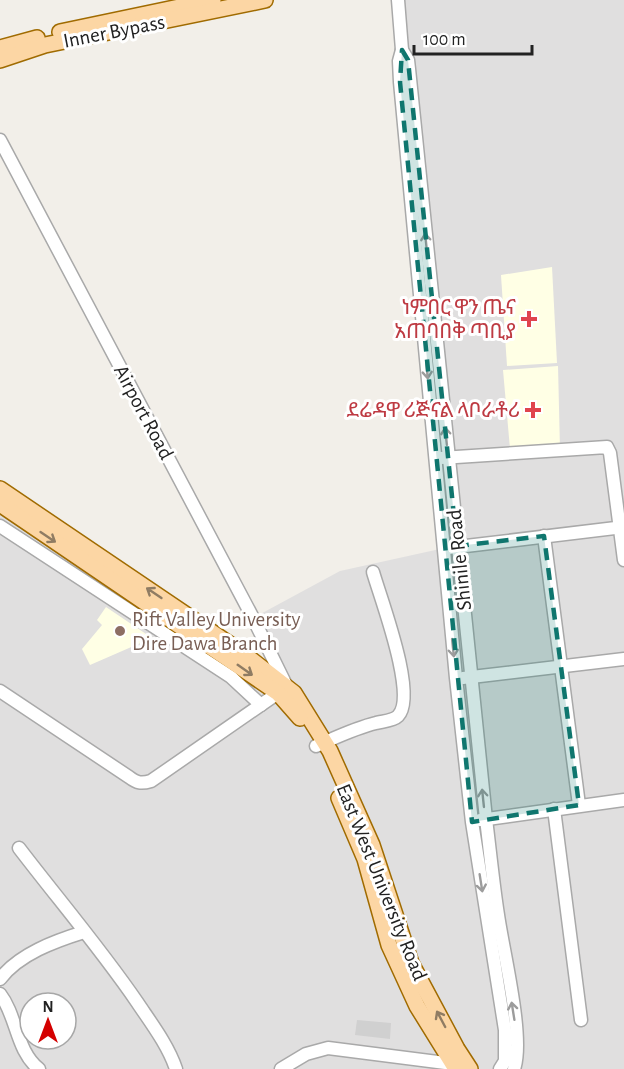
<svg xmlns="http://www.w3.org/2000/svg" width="624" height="1069" font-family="'Alegreya Sans','Noto Sans Ethiopic',sans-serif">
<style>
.residential{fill:#e0dfdf;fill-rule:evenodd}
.education{fill:#ffffe5}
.religious{fill:#d0d0d0}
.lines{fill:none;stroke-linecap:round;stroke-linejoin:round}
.minor-casing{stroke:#a9a9a9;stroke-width:15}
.major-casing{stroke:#a06b00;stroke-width:18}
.minor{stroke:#fff;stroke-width:12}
.major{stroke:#fcd6a4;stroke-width:15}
.oneway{stroke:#9c9c9c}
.oneway2{stroke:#8f7c63}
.marked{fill:#0f766e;fill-opacity:0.2;stroke:#0f766e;stroke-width:4.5;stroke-dasharray:12 8;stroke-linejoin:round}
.health-dot{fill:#e0444e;stroke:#fff;stroke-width:2}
.education-dot{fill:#8d6e63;stroke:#fff;stroke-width:2}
.labels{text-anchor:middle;stroke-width:6;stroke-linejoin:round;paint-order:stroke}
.street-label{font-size:21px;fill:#222;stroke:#fff}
.health-label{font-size:21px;fill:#be3a42;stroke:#fff;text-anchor:end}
.education-label{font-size:21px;fill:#785e54;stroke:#fff;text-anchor:start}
</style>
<rect width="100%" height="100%" fill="#f2efe9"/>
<path class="residential" d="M396,0H624V1069H0V504L280,694L253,618L340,571L458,545L418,87L402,67ZM30,1003H66V1039H30Z"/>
<g class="education">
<path d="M552,267L557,363L507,366L501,275Z"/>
<path d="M558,366L560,450L511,460L503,370Z"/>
<path d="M106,607L152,638L90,665L82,649L102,625L97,620Z"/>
</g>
<path class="religious" d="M357,1020L391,1023L390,1039L355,1035Z"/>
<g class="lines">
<g class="minor-casing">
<g id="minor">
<path d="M398,0L402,50L408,60L409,69L486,819C490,851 493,883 498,915C503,951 525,1038 514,1069"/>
<path d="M402,50L399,61L400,82L456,678L472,822L505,1030V1061L500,1069"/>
<path d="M0,140L253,618L286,685L278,693L151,781C141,784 137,783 129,777L0,691"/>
<path d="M441,458L607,447L610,453L624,560"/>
<path d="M0,526L231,677L261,705"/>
<path d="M544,536L579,805"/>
<path d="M449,548L624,527"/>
<path d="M463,678L624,659"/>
<path d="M316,746C335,738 355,728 376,723C383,721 393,721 398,716C418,696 380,597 373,572"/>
<path d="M554,809L581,1020"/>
<path d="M480,820L624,800"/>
<path d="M19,848C58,899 100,948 137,1002C151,1023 168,1045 176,1069"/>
<path d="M0,979C19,954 55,941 84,932"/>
<path d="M0,994C17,1016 16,1051 39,1069"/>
<path d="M281,1069L306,1054L328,1048L453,1064L460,1063"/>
</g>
</g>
<g class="major-casing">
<g id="major">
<path d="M60,32L213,0"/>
<path d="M0,48L37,38"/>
<path d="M0,60L45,45L265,0"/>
<path d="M0,489L244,654L294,693L330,751L372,845L411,963L457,1049L470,1069"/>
<path d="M0,504L278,693L300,718"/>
<path d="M339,798L365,859L389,945L417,1006L456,1069"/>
</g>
</g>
<use href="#minor" class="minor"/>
<use href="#major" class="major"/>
</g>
<defs><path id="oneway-shaft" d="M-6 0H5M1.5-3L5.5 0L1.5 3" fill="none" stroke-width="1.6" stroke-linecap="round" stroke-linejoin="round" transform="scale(1.5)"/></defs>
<g class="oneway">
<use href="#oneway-shaft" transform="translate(426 242) rotate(-96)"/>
<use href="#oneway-shaft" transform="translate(427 370) rotate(85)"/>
<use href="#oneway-shaft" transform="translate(446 436) rotate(-96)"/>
<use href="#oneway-shaft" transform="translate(453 648) rotate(84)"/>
<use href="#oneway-shaft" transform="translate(483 798) rotate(-96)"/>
<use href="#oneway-shaft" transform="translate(481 883) rotate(81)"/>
<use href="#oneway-shaft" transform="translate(513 1011) rotate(-99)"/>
</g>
<g class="oneway2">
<use href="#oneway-shaft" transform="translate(48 537) rotate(34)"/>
<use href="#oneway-shaft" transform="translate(154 593) rotate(-146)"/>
<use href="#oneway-shaft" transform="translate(245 670) rotate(35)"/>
<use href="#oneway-shaft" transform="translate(441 1019) rotate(-118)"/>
</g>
<path class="marked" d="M402,50L408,60L457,546L544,536L579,805L472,822L400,82Z"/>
<g class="health-dot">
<path d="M526 310h6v6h6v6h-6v6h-6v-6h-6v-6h6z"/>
<path d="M530 401h6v6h6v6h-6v6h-6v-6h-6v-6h6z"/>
</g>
<circle class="education-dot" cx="120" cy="631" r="6"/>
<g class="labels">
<g class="street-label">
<text transform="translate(114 31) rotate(-11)" y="7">Inner Bypass</text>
<text transform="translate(144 412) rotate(62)" y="7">Airport Road</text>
<text transform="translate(459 560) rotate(-96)" y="7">Shinile Road</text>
<text transform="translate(382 882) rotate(68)" y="7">East West University Road</text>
</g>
<g class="health-label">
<text x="516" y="314">ነምበር ዋን ጤና<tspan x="516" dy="24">አጠባበቅ ጣቢያ</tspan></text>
<text x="520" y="417">ደሬዳዋ ሪጅናል ላቦራቶሪ</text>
</g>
<g class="education-label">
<text x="132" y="626">Rift Valley University<tspan x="132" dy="24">Dire Dawa Branch</tspan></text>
</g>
</g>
<g transform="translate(48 1021)"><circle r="28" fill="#ffffff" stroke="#a7a7a7" stroke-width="1.5"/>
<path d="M0-4.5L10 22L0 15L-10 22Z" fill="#d40000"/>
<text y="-9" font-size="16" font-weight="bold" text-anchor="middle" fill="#222222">N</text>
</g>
<path d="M414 45v9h118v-9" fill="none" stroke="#222222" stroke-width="3"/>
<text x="423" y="45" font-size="18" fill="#222222" stroke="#ffffff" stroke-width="4.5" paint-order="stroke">100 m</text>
</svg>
